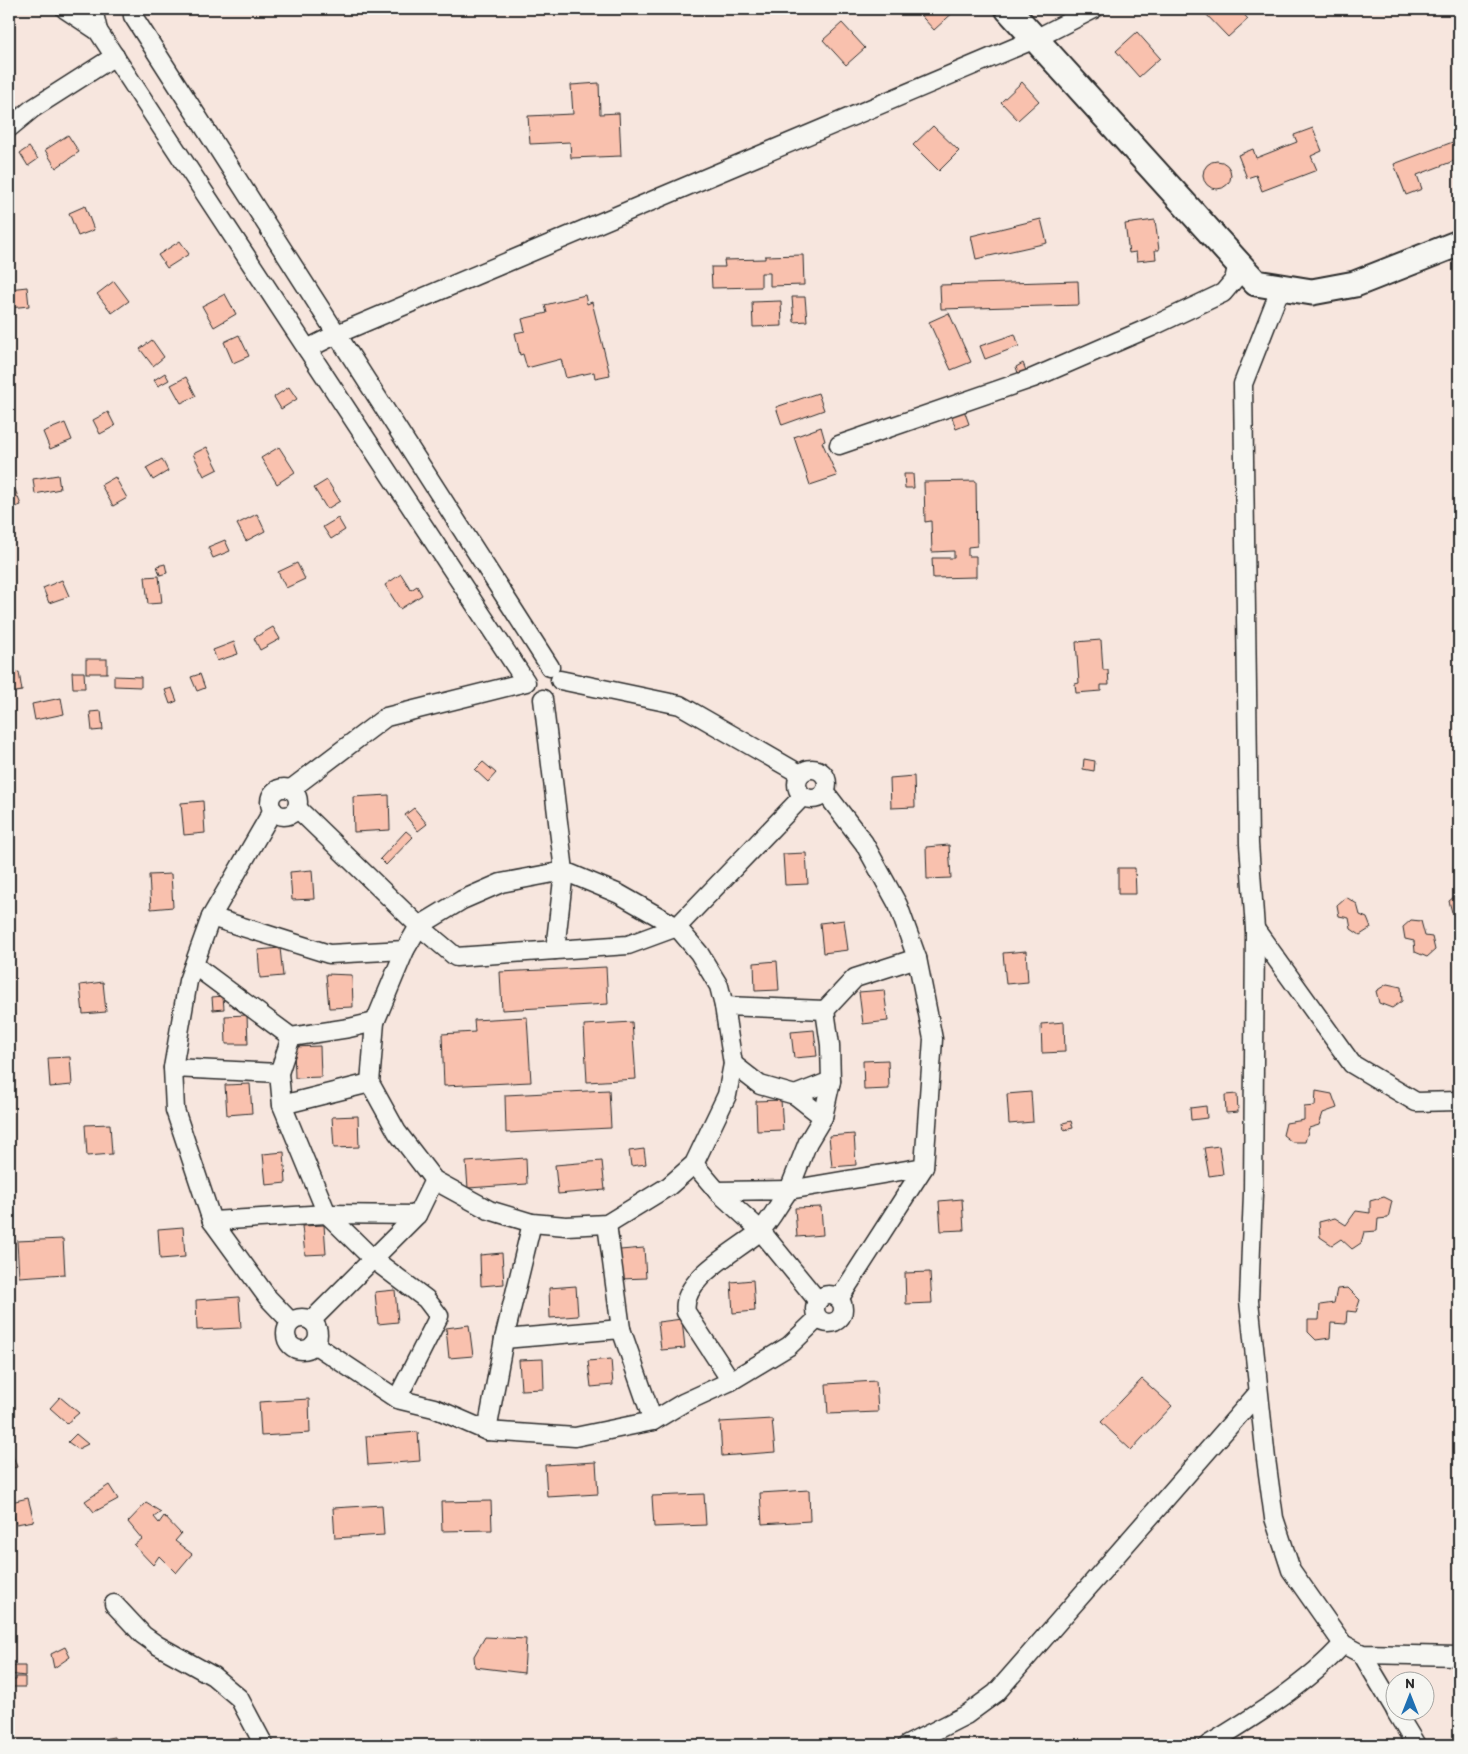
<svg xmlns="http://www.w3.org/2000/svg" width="1468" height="1754" font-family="Itim,sans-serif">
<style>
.building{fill:#f9c1ae;stroke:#2b2b2b}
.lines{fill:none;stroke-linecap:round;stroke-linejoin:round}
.street-casing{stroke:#2b2b2b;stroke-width:21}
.secondary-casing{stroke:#2b2b2b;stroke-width:29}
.street{stroke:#f6f6f2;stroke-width:18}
.secondary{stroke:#f6f6f2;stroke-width:25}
</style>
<rect width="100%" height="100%" fill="#f7e6de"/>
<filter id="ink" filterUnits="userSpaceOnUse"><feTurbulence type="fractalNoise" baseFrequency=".02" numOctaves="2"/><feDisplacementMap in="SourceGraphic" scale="10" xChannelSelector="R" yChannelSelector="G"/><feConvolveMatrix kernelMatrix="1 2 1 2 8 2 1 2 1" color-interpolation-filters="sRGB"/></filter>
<g filter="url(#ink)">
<g class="building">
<path d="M915,9H957L934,30Z"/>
<path d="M1204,9H1239L1248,19L1228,37L1202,10Z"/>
<path d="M842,23L865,48L846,65L823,40Z"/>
<path d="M1137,32L1160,58L1139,77L1116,51Z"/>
<path d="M1022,82L1039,101L1018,120L1001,102Z"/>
<path d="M599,83L600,114L619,113L621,156L571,158L570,142L530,144L528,116L573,114L571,85Z"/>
<path d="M933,126L959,151L939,171L913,145Z"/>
<path d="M1313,128L1322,151L1311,156L1317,170L1262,191L1256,175L1247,178L1238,155L1253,149L1256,158L1297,142L1294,135Z"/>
<path d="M68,135L79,152L56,168L45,150Z"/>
<path d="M1458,140L1459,159L1417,175L1422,189L1406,195L1394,164Z"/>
<path d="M29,147L38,159L28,166L20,153Z"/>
<circle cx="1217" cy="175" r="14"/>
<path d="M85,206L94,230L78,236L69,213Z"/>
<path d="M1041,219L1047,243L976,259L971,236Z"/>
<path d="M1155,220L1159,250H1155L1156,259L1137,261L1136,252L1129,253L1125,224Z"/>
<path d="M180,241L189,254L167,268L158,255Z"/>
<path d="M803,255L804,285L770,286V273H761V287L712,288L711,267H725L724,260L765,259V256Z"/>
<path d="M114,281L129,301L112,313L97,294Z"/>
<path d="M1078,281L1079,305L941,309L940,285Z"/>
<path d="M27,287L29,306L9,308V289Z"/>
<path d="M225,294L236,314L214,327L202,306Z"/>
<path d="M585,295L587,304L592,302L610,375L595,378L594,372L566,378L561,359L527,368L523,354L520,355L515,333L525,331L522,319L547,313L545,305Z"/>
<path d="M792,297H805L807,321L794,322Z"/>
<path d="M781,301L782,326L753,327L752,302Z"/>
<path d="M949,313L971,362L951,370L929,322Z"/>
<path d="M1015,334L1019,346L985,359L980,346Z"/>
<path d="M239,335L249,356L233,363L224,342Z"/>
<path d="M152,340L164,357L153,366L140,349Z"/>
<path d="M1023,363L1027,373L1019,376L1016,367Z"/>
<path d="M165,373L169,380L158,386L154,380Z"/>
<path d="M186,377L196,396L181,403L171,385Z"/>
<path d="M289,387L297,399L281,409L274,397Z"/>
<path d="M818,393L824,410L782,425L776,407Z"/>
<path d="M964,410L969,424L956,429L951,414Z"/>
<path d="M108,412L115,426L100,434L93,420Z"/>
<path d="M65,423L72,440L50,449L43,432Z"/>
<path d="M821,427L825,441L822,442L837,476L810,485L794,437Z"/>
<path d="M207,447L218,469L204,476L193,454Z"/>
<path d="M279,447L295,472L277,484L261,458Z"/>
<path d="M162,459L168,471L153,480L146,468Z"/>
<path d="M9,474L21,505L9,509Z"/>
<path d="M904,474H913L914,488H905Z"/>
<path d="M58,475L60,489L35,494L33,479Z"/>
<path d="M115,477L127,498L113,506L101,485Z"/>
<path d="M327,480L340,501L327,509L314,488Z"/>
<path d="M976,481L977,546L968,547V556H976V577L933,578L932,558H954V551L932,552L931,521L925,522L924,482Z"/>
<path d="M257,514L265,531L246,541L237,524Z"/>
<path d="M338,518L345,530L331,539L323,527Z"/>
<path d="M225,540L230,551L213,558L208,547Z"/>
<path d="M297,563L305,579L286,588L278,572Z"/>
<path d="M165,564L167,573L160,575L157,566Z"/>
<path d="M401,574L411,590L417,586L422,595L400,609L385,585Z"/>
<path d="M159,576L162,603L148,604L145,577Z"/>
<path d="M62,580L69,596L49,603L43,588Z"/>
<path d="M273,627L280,639L260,650L254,638Z"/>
<path d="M1101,640L1103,670H1108L1109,685H1101V691L1076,693L1075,684L1079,683L1076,642Z"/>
<path d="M234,642L238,654L217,661L213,650Z"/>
<rect x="86" y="659" width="21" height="14"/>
<path d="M19,672L22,691L9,693V674Z"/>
<path d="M72,672H84L85,688H73Z"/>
<path d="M200,674L205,688L197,691L191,677Z"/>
<path d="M114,676L141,677V687L114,686Z"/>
<path d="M172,688L177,701L170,704L165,690Z"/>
<path d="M61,698L64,714L35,720L32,704Z"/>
<path d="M101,711L103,730L92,731L90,712Z"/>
<path d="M1084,759L1095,761L1094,771L1083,769Z"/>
<path d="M483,762L496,773L488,782L475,770Z"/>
<path d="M914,776L915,807L891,808L890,778Z"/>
<path d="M389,795L390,830L354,832L353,797Z"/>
<path d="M203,801L205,833L184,835L181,803Z"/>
<path d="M414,808L427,824L418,831L405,815Z"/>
<path d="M406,831L413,837L386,865L380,859Z"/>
<path d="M949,845L951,878L927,879L926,847Z"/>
<path d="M806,853L808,884L785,885L783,854Z"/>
<path d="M1118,868H1135L1136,894H1118Z"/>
<path d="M312,870L314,899L292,900L290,872Z"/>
<path d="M171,874L173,907L151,909L149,875Z"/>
<path d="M1459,893V913L1452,912L1449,901Z"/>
<path d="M1346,897L1357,904L1360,915L1367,918L1371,928L1360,935L1351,929L1349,918L1339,916L1337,905Z"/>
<path d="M844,920L848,950L823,953L820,923Z"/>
<path d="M1411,920L1421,921L1425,936L1432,937L1435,950L1427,957L1415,952L1414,941L1405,939L1403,927Z"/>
<path d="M280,948L283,976L260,978L258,950Z"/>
<path d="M1026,951L1028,982L1006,984L1003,953Z"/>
<path d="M777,961L779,990L755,991L754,963Z"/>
<path d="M606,967L608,1004L502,1010L500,972Z"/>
<path d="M326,974L352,975L353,1007L329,1008Z"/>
<path d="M103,982L106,1012L83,1014L80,985Z"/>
<path d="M1387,984L1401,987L1402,1001L1392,1008L1379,1003L1376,991Z"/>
<path d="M884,990L888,1021L863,1024L859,992Z"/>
<path d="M223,996L224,1009L213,1010L212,997Z"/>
<path d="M247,1015L248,1044H226L225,1016Z"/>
<path d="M527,1017L531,1082L444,1086L442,1034L475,1032L474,1020Z"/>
<path d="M632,1022L636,1079L587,1082L584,1025Z"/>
<path d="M1064,1022L1065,1052L1042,1053L1041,1024Z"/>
<path d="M814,1030L817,1056L794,1058L791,1032Z"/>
<path d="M320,1046L321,1077L295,1078L294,1047Z"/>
<path d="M70,1057L72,1085L50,1087L48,1058Z"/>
<path d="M888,1060L889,1089L864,1090L863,1061Z"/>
<path d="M250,1084L252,1113L227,1115L225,1085Z"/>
<path d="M609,1090L611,1128L506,1133L505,1095Z"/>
<path d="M1316,1091L1332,1094L1337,1108L1323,1113L1319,1125L1309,1128L1305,1142H1292L1283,1135L1286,1123L1304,1120V1107L1315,1106Z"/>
<path d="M1031,1092L1033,1122L1009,1124L1007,1094Z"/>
<path d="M1237,1094L1238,1112L1226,1113L1225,1095Z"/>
<path d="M781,1100L783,1130L757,1131L756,1101Z"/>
<path d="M1206,1106L1207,1118L1191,1120L1190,1108Z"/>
<path d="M358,1116L359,1147L334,1148L332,1117Z"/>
<path d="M1071,1121L1073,1128L1064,1130L1063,1123Z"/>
<path d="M110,1124L112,1154L87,1156L85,1125Z"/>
<path d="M854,1134L856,1165L832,1167L829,1136Z"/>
<path d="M1219,1146L1223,1174L1209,1176L1204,1148Z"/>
<path d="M644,1149L646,1164L631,1166L629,1151Z"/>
<path d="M284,1152L286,1183L266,1185L263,1154Z"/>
<path d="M526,1158L527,1184L468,1188L466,1162Z"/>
<path d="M602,1161L605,1190L558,1194L555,1165Z"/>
<path d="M1384,1197L1392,1201L1388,1218L1378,1219L1377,1231L1364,1232L1361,1243L1352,1249L1341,1239L1332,1245L1320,1237L1319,1222L1335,1218L1346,1225L1356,1211L1370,1213V1201Z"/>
<path d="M962,1199L964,1230L941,1231L939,1201Z"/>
<path d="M821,1207L823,1235L797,1237L795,1208Z"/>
<path d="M324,1225L326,1254L305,1255L302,1226Z"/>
<path d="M183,1227L185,1257L160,1259L158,1229Z"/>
<path d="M63,1239L65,1274L19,1277L17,1241Z"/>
<path d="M644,1248L646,1278L621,1279L620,1250Z"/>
<path d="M502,1253L504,1284L481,1286L480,1255Z"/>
<path d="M930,1272L932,1303L906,1304L905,1273Z"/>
<path d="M753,1280L755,1311L733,1313L731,1282Z"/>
<path d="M576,1286L578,1316L550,1318L549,1288Z"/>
<path d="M1348,1288L1360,1300L1356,1312L1347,1311L1346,1324L1331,1323L1330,1338L1316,1340L1308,1332V1320H1319L1320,1305L1334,1303L1337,1289Z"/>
<path d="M395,1290L398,1322L378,1324L375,1292Z"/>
<path d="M239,1297L241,1328L197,1330L196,1300Z"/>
<path d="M682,1319L685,1348L661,1350L658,1322Z"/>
<path d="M469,1325L473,1356L449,1358L446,1328Z"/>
<path d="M543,1359L544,1389L521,1390L519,1360Z"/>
<path d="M611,1359L613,1385L591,1387L588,1361Z"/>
<path d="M1142,1379L1172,1406L1131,1450L1101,1422Z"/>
<path d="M876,1381L878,1412L828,1414L826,1384Z"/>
<path d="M60,1397L79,1413L67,1423L50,1408Z"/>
<path d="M309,1399L310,1433L261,1436L259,1402Z"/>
<path d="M772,1419L775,1452L722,1456L720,1422Z"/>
<path d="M418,1432L420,1461L368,1465L366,1436Z"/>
<path d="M76,1434L88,1444L78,1449L68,1442Z"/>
<path d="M11,1451L17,1467L9,1469V1452Z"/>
<path d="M596,1462L598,1494L547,1497L545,1465Z"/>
<path d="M109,1485L118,1499L94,1512L85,1501Z"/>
<path d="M809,1490L810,1521L762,1524L760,1493Z"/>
<path d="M704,1494L706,1525L654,1527L652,1496Z"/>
<path d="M28,1498L34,1521L16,1524L11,1502Z"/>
<path d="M491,1501L492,1530L442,1531L441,1502Z"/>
<path d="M146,1503L161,1512L154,1517L159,1523L164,1516L181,1534L175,1541L192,1554L176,1573L159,1556L153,1565L134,1545L142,1539L128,1522Z"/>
<path d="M382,1505L384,1535L335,1538L333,1508Z"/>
<path d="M485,1637L526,1639L524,1673L475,1667L474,1656Z"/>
<path d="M65,1647L70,1657L54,1668L51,1654Z"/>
<path d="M9,1666H25V1676L9,1674Z"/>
<path d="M16,1677H25V1687H9V1680H16Z"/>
<path d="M114,1737L115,1745H102V1739Z"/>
</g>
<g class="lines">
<g class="street-casing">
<g id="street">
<path d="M65,9L98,31L526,682L386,717L291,789"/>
<path d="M93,9L98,31"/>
<path d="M132,9L133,16L550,667"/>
<path d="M9,128L32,109L115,56"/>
<path d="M1281,287L1243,384L1249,844L1255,929L1253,1193L1249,1301L1266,1459L1274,1518L1291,1570L1343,1644L1362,1654L1459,1656"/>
<path d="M307,349L337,334L1035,39L1094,9"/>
<path d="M839,445L1033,378L1151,327L1223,293L1234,280L1238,263"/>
<path d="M560,680L680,705L800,774"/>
<path d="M543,699L564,871L555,950"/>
<circle cx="812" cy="784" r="15"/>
<circle cx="284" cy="802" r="14"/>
<path d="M825,792L864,843L898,905L917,958L933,1039L924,1167L839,1299"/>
<path d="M297,808L419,926L456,957L628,945L677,927L803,796"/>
<path d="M273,810L211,917L188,981L173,1068L175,1110L212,1221L268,1298L291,1322"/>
<path d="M564,871L619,894L677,927L699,953L719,986L724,1006L733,1064L727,1095L694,1164L669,1186L607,1224L566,1226L532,1223L489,1210L434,1180L397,1132L370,1083L375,1022L405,950L419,926L462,900L501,883Z"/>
<path d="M211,917L329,954L405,950"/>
<path d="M1255,929L1352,1064L1416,1102L1459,1101"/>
<path d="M194,965L291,1037L349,1028L375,1022"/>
<path d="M724,1006L825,1010L830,1045L831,1081L823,1117"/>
<path d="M825,1010L855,978L917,958"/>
<path d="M291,1037L279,1073L282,1105L327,1214L373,1259L426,1299L439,1316L397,1399"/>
<path d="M733,1064L760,1085L795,1095L823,1117L808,1142L789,1190"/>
<path d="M173,1068L279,1073"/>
<path d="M795,1095L831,1081"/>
<path d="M282,1105L370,1083"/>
<path d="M694,1164L717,1191L760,1230L818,1301"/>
<path d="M789,1190L924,1167"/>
<path d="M717,1191L789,1190C779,1203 771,1221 759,1232C737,1251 680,1279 686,1312L731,1381"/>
<path d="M212,1221L327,1214L417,1215"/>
<path d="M607,1224L621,1329"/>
<circle cx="829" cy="1309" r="14"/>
<circle cx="302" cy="1334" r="16"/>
<path d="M311,1321L417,1215L434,1180"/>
<path d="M504,1339L621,1329L653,1421"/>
<path d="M314,1344L397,1399L434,1408L487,1431L575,1437L653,1421L683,1403L731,1381L789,1346L818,1318"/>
<path d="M487,1431L504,1339L532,1223"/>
<path d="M114,1604L143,1635L157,1645L213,1676L239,1698L264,1745"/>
<path d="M1362,1654L1396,1711"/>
<path d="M1396,1712L1416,1745"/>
<path d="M907,1745L966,1715L996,1693L1258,1393"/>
<path d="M1208,1745C1252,1718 1309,1683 1343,1644"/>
</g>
</g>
<g class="secondary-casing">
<path id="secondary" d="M1008,9L1256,283L1312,292L1355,284L1459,243"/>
</g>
<use href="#street" class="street"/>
<use href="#secondary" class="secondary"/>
</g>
</g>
<rect width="1468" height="1754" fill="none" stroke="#f6f6f2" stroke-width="30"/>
<rect x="15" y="15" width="1438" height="1724" fill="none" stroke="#2b2b2b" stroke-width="2" filter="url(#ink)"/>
<g transform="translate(1410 1696)"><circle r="24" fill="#f6f6f2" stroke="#a5a5a2"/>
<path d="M0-4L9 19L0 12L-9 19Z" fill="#1f6fb2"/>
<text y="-8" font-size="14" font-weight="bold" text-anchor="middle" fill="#2b2b2b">N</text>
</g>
</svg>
